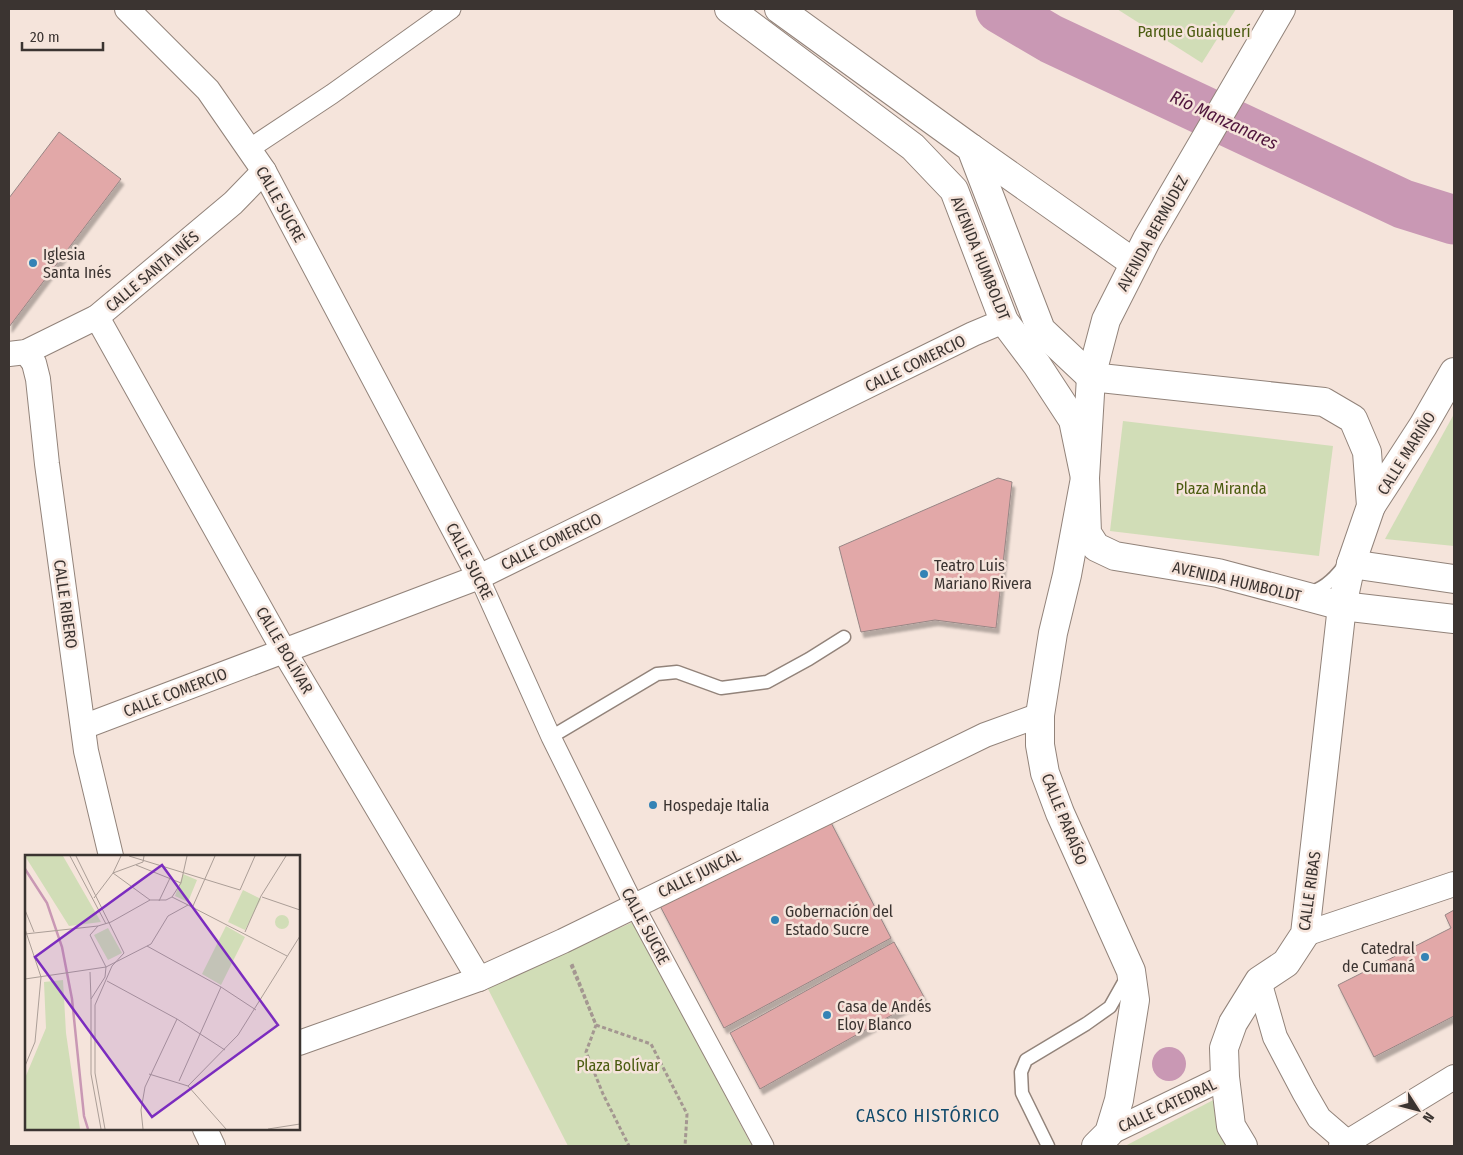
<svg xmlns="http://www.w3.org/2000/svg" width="1463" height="1155" font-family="'Fira Sans Condensed',sans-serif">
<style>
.green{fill:#d1ddb7}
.water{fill:#c998b4}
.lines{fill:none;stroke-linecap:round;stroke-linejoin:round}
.river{stroke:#c998b4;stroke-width:49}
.building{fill:#e2a8a8;stroke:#988685;filter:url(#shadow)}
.service-casing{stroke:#92837a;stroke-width:15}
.pedestrian-casing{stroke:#92837a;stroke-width:21}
.minor-casing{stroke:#92837a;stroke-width:26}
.tertiary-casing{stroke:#92837a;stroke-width:30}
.secondary-casing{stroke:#92837a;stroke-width:30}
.path{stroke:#a49791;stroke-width:3;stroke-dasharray:4 2.5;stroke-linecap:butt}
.service{stroke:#fff;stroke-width:12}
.pedestrian{stroke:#fff;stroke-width:19}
.minor{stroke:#fff;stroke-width:24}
.tertiary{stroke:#fff;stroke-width:28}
.secondary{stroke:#fff;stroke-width:28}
.poi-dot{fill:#3483b5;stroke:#f5e4db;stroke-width:2}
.labels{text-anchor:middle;stroke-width:5;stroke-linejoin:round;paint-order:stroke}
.park-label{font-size:16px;fill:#4b5c10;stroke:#f5e4db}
.street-label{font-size:16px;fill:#3b3431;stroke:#f5e4db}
.poi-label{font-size:16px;fill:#3b3431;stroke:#f5e4db;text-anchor:start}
.water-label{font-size:18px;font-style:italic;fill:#50163d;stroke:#f5e4db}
.neighbourhood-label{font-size:18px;letter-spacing:1px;fill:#114a6b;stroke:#f5e4db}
.inset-river{fill:none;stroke:#c998b4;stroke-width:2.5}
.inset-road{fill:none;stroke:#ab9e97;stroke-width:1}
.view{fill:#7b2cbf;fill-opacity:0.15;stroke:#7b2cbf;stroke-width:2.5}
.inset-edge{fill:none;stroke:#3b3431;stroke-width:2.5}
</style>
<defs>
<filter id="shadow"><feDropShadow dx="3" dy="5.5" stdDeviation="1" flood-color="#0004"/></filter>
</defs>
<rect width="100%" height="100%" fill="#f5e4db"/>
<g class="green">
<path d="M1117,9H1236L1202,63Z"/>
<path d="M1454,414V546L1385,539Z"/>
<path d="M1123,421L1333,446L1319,556L1110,531Z"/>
<path d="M633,922L752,1146H568L487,987Z"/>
<path d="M1221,1096L1253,1146H1125Z"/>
</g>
<circle class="water" cx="1169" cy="1064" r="17"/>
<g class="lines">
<path class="river" d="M1000,9L1051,39L1403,204L1454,220"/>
</g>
<g class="building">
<path d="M59,132L121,179L9,327V198Z"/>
<path d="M998,478L1012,482L996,628L935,620L861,632L839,547Z"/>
<path d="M826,813L891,938L724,1028L658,902Z"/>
<path d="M1454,910V1016L1374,1057L1338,985L1451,928L1445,915Z"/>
<path d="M894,942L924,997L760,1089L730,1033Z"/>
</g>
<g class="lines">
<g class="service-casing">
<g id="service">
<path d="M1307,593C1323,590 1334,579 1343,567"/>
<path d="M551,737L657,674L677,672L721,688L767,682L809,659L844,637"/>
<path d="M1048,1146L1022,1093L1021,1072L1026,1060L1086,1024L1110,1007L1128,975"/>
</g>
</g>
<g class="pedestrian-casing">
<g id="pedestrian">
<path d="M249,149L332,94L451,9"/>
<path d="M479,577L551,737L634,905L764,1146"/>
</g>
</g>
<g class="minor-casing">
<g id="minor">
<path d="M127,9L208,90L264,171L479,577"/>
<path d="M97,317L284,651L479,979"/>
<path d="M26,352L34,363L38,379L47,464L86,751L111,856"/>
<path d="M9,354L26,352L97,317L233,203L264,171"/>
<path d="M83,727L479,577L973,334L1004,321"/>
<path d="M1305,934L1454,884"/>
<path d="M1259,981L1275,1037L1304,1092L1319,1118L1348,1143"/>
<path d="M299,1043L479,979L563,941L985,735L1040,715"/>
<path d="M205,1129L213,1146"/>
<path d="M1109,1133L1225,1077"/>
<path d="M1341,1146L1454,1077"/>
</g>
</g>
<g class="tertiary-casing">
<g id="tertiary">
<path d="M1371,506L1423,426L1454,372"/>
<path d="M1096,1146L1109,1133L1119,1100L1135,1000L1131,971L1060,813L1045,773L1040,745V715L1053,633L1067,575L1085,478L1091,377L1106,320L1147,239L1281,9"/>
<path d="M1243,1146L1231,1126L1225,1077L1224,1048L1233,1023L1259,981L1286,963L1305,934L1342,606"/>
</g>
</g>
<g class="secondary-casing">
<g id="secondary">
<path d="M729,9L913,147L954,190L1004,321L1037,365L1073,420L1085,478L1087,533L1096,547L1115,556L1218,573L1342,606L1454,619"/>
<path d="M779,9L971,148L1041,330L1091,377L1324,402L1353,419L1367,452L1371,506L1351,564L1342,606"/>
<path d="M971,148L1134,263"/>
<path d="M1351,564L1454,579"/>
</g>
</g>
<g class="path">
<path d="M572,964L596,1025L586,1052L603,1094L629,1146"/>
<path d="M571,965L596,1025L651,1044L687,1114L685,1146"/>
</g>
<use href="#service" class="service"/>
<use href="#pedestrian" class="pedestrian"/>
<use href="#minor" class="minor"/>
<use href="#tertiary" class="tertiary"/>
<use href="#secondary" class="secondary"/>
</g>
<g class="poi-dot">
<circle cx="33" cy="263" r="5"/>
<circle cx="924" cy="574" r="5"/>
<circle cx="653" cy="805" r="5"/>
<circle cx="775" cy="920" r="5"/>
<circle cx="1425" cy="957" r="5"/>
<circle cx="827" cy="1015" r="5"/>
</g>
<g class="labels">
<g class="park-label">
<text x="1194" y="37">Parque Guaiquerí</text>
<text x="1221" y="494">Plaza Miranda</text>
<text x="618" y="1071">Plaza Bolívar</text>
</g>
<g class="street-label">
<text transform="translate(281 204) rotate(61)" y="6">CALLE SUCRE</text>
<text transform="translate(1152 233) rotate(-61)" y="6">AVENIDA BERMÚDEZ</text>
<text transform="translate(981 258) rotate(68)" y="6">AVENIDA HUMBOLDT</text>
<text transform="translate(152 271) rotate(-40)" y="6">CALLE SANTA INÉS</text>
<text transform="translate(915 363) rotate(-26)" y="6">CALLE COMERCIO</text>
<text transform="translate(1406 453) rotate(-58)" y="6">CALLE MARIÑO</text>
<text transform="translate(551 541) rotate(-26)" y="6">CALLE COMERCIO</text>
<text transform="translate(470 561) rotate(63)" y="6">CALLE SUCRE</text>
<text transform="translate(1237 581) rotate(13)" y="6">AVENIDA HUMBOLDT</text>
<text transform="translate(66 604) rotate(82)" y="6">CALLE RIBERO</text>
<text transform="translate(285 650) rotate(60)" y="6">CALLE BOLÍVAR</text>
<text transform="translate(175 692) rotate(-21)" y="6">CALLE COMERCIO</text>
<text transform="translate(1065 819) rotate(68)" y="6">CALLE PARAÍSO</text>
<text transform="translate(699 873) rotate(-26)" y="6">CALLE JUNCAL</text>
<text transform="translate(1309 891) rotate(-82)" y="6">CALLE RIBAS</text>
<text transform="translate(646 926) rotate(62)" y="6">CALLE SUCRE</text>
<text transform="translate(1167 1105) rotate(-25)" y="6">CALLE CATEDRAL</text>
</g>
<g class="poi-label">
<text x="43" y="260">Iglesia<tspan x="43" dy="18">Santa Inés</tspan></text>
<text x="934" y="571">Teatro Luis<tspan x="934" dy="18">Mariano Rivera</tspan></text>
<text x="663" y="811">Hospedaje Italia</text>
<text x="785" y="917">Gobernación del<tspan x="785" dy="18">Estado Sucre</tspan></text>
<text x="1415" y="954" text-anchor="end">Catedral<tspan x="1415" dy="18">de Cumaná</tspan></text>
<text x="837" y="1012">Casa de Andés<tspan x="837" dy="18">Eloy Blanco</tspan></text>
</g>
<g class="water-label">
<text transform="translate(1224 120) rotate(25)" y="6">Río Manzanares</text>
</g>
<g class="neighbourhood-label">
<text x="928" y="1122">CASCO HISTÓRICO</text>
</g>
</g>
<g transform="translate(25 855)">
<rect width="275" height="275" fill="#f5e4db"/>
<path d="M0,1H38L76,67L44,71ZM158,19L172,25L163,47L150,41ZM218,35L236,44L220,75L203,67ZM250 67a7 7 0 1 1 14 0a7 7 0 1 1-14 0ZM201,71L220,82L196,130L177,119ZM83,73L97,98L83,105L69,80ZM38,125L41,178L55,274H0V223L21,173L19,127Z" fill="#d1ddb7"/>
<path class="inset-river" d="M0,14L22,48L37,92L47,144L59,261L63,274"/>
<path class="inset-road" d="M45,1L81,69M51,1L99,98L87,111L70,150V218L80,274M104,1L215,35L230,1M119,1L118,7L88,18L125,45M111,10L156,28M147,42L163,50M237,42L275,55M69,43L88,18L96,1M134,46L145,23M168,51L190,1M0,55L9,77M86,67L125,45H141L147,42L156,28L162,1M0,74L16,122L10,187L0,211M220,77L236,41L261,1M0,79L73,71M122,91L196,132L231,155M65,117L66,144M0,124L81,112L126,89L143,61L163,50L262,101M82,126L152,164L200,195M124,219L163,231L201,274M154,226L196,132M163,231L213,180L275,81M76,274L66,219V144L80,122L81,112L65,80L73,71L86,67M118,274L116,255L120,232L152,164M243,274L275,269"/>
<path class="view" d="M137,10L253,170L127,262L10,102Z"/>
<rect width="275" height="275" class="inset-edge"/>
</g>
<rect width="1463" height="1155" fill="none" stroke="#3b3431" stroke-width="20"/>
<g transform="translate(1418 1110) rotate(126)" stroke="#f5e4db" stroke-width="4" paint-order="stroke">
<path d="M0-4L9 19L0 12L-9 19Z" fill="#3b3431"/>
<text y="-8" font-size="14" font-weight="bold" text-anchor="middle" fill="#3b3431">N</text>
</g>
<path d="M22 42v8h81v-8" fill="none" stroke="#3b3431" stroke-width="2.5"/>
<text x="30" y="42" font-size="15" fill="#3b3431" stroke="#f5e4db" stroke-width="4" paint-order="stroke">20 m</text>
</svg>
